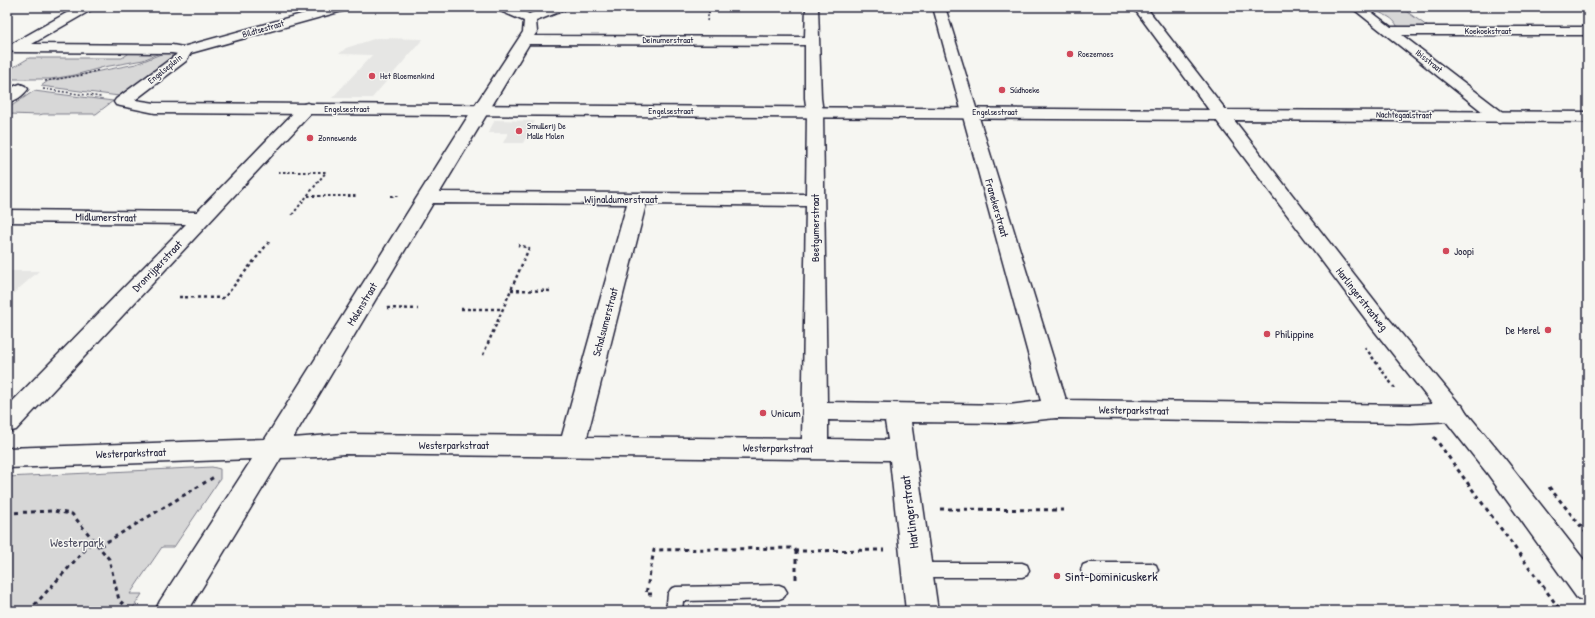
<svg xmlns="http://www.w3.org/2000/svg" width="1595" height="618" font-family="'Patrick Hand',sans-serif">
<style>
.built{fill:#e6e6e4}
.green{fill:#d7d7d7;stroke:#7c7c89}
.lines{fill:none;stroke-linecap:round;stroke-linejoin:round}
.lane-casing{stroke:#22223b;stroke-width:3}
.street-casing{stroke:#22223b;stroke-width:3}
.secondary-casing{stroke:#22223b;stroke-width:3}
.path-far3{stroke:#22223b;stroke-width:1.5;stroke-dasharray:2 2;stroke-linecap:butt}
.path-far2{stroke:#22223b;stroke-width:2;stroke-dasharray:2.5 2.5;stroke-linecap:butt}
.path-far1{stroke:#22223b;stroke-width:2.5;stroke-dasharray:3 3;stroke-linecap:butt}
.path{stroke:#22223b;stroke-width:3;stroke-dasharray:4 4;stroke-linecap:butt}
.lane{fill:#f6f6f2;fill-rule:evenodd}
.street{fill:#f6f6f2;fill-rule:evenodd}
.secondary{fill:#f6f6f2;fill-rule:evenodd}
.poi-dot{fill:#d1495b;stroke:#f6f6f2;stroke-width:1.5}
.labels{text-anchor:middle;stroke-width:3;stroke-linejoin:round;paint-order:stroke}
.far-street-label{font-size:9px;fill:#22223b;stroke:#f6f6f2}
.far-poi-label{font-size:9px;fill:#22223b;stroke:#f6f6f2;text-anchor:start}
.street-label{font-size:11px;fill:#22223b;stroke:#f6f6f2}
.poi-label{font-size:11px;fill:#22223b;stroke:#f6f6f2;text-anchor:start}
.near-street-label{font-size:13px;fill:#22223b;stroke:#f6f6f2}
.near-park-label{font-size:13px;fill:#4f4f62;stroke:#f6f6f2}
.near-poi-label{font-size:13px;fill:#22223b;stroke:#f6f6f2;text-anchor:start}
</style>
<rect width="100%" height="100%" fill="#f6f6f2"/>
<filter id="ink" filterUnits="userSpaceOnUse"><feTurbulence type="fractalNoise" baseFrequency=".025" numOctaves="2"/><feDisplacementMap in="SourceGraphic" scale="8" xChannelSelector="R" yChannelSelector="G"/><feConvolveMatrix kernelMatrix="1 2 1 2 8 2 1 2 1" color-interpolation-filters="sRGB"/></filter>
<g filter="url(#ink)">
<g class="built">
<path d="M377,38L423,39L372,98H332L372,55L339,54L346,48Z"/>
<path d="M495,120L535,121L523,143H503L508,133H488Z"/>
<path d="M7,271H39L7,299Z"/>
</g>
<g class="green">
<path d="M1386,9L1393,11L1403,9L1427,26L1419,29L1410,26L1408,28L1397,26C1394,18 1385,15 1378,12Z"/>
<path d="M131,52H162L143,60L104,67L75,75L51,79H7V71L29,58H122Z"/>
<path d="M166,52L172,54V58L119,96L41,86L48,81L136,64Z"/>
<path d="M34,91L113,101L96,114H43L39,115L9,114L7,112V109Z"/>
<path d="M212,467L220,469V479L174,547H162L130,594H142L131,611H7V477Z"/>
</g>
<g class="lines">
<g class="lane-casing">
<g id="lane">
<path d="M917,563H1022L1027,565L1029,570L1027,575L1022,577H917L912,575L910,570L912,565Z"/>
<path d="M1088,563H1151L1156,565L1158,570L1156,575L1151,577H1088L1083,575L1081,570L1083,565Z"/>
<path d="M779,585L784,587L787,592L784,597L779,599L683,601L682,611H666L668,594L671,589L676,587Z"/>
</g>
</g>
<g class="street-casing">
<g id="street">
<path d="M77,7H92L91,10L32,44L172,45L189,48L191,51L189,54L184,55L172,53L15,52L10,51L8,48L10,45Z"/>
<path d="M497,7H514L529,14L548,7H565L564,10L536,21L537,32L534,36L805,37L806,7H818L821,98L823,112L827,402L1009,405L1041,401L933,7H945L1066,400L1410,405L1453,403L1462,405L1466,412L1462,419L1453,421L1410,423L1056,418L1009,423L911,422L938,611H906L890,460L343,454L319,457L281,458L188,611H155L160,601L252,459L7,468V448L265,439L472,110L523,32L524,21L498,10ZM529,44L805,45V98L807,112L806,194L440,192ZM433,203L627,204L562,436L343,434L293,438ZM646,204L806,206L802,439L587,437ZM828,420L885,421L888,440L828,439Z"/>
<path d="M1351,7H1365L1391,27H1588V35H1402L1505,114L1507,117L1505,120L1499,122L1493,120Z"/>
<path d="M307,103L313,105L315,108L313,111L16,430L7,432V407L186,224L7,222V210L197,212L301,105Z"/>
</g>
</g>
<g class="secondary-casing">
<g id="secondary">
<path d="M327,7H347L346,10L191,53L186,61L135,100L155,103L1209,110L1133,7H1146L1226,110L1588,112V122L1234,120L1389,319L1505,459L1588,565V602L1577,598L1487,473L1373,329L1216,120L155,113L116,105L114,102L116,99L176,55L179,48Z"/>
<path d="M20,84L25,86L28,89C23,96 15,101 7,103V91L15,86Z"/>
</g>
</g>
<g class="path-far3">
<path d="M1397,11L1401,8H1407"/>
<path d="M707,21L710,7"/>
<path d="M45,81L83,75L99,70"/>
<path d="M43,89L101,97"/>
</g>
<g class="path-far2">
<path d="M278,172H326L292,215"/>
<path d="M308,196H357"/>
<path d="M391,196H400"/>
</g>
<g class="path-far1">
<path d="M511,290L553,291"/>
<path d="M179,297L224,298L269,242"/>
<path d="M387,308L418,309"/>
<path d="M461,309H503"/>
<path d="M1365,347L1396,390"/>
<path d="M483,355L529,248L518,245"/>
</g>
<g class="path">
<path d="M1434,437L1561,611"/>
<path d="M1549,487L1588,535"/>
<path d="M940,509L1065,510"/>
<path d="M7,513L53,511L72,514L109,559L119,600L131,611"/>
<path d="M100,546L214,477"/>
<path d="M796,551V579"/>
<path d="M652,594H646L654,550L793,548L796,551L884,550"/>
<path d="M29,611L93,541"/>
</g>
<use href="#lane" class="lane"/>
<use href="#street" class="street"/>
<use href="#secondary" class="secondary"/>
</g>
</g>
<g class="poi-dot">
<circle cx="1070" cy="54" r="4"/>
<circle cx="372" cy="76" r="4"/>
<circle cx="1002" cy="90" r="4"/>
<circle cx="519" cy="131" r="4"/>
<circle cx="310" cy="138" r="4"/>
<circle cx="1446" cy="251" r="4"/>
<circle cx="1548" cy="330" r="4"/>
<circle cx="1267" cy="334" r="4"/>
<circle cx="763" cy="413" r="4"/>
<circle cx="1057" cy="576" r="4"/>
</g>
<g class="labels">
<g class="far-street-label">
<text transform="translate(263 29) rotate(-16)" y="3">Bildtsestraat</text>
<text x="1488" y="34">Koekoekstraat</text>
<text x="668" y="43">Deinumerstraat</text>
<text transform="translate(1429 61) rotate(38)" y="3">Ibisstraat</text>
<text transform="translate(165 69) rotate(-39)" y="3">Engelseplein</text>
<text x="347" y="112">Engelsestraat</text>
<text x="671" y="114">Engelsestraat</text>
<text x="995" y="115">Engelsestraat</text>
<text transform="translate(1404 115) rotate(1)" y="3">Nachtegaalstraat</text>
</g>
<g class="far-poi-label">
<text x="1078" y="57">Roezemoes</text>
<text x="380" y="79">Het Bloemenkind</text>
<text x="1010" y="93">Súdhoeke</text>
<text x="527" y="129">Smullerij De<tspan x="527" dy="10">Malle Molen</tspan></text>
<text x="318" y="141">Zonnewende</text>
</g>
<g class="street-label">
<text x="621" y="203">Wijnaldumerstraat</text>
<text transform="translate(997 208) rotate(74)" y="4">Franekerstraat</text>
<text transform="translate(106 217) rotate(1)" y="4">Midlumerstraat</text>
<text transform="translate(815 228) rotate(-90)" y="4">Beetgumerstraat</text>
<text transform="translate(157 266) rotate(-46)" y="4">Dronrijperstraat</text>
<text transform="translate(1362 299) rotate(52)" y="4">Harlingerstraatweg</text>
<text transform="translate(362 304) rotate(-59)" y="4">Molenstraat</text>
<text transform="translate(605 322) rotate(-75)" y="4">Schalsumerstraat</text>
<text transform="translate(1134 410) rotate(1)" y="4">Westerparkstraat</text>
<text x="454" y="449">Westerparkstraat</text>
<text transform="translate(778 448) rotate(1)" y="4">Westerparkstraat</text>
<text transform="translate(131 453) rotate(-2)" y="4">Westerparkstraat</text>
</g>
<g class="poi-label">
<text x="1454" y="255">Joopi</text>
<text x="1540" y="334" text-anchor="end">De Merel</text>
<text x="1275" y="338">Philippine</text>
<text x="771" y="417">Unicum</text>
</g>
<g class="near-street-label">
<text transform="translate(909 512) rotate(-97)" y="5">Harlingerstraat</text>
</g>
<g class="near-park-label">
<text x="77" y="547">Westerpark</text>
</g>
<g class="near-poi-label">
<text x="1065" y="581">Sint-Dominicuskerk</text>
</g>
</g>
<rect width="1595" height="618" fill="none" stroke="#f6f6f2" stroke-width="24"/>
<rect x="12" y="12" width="1571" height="594" fill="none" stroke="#22223b" stroke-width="1.5" filter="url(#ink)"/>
</svg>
